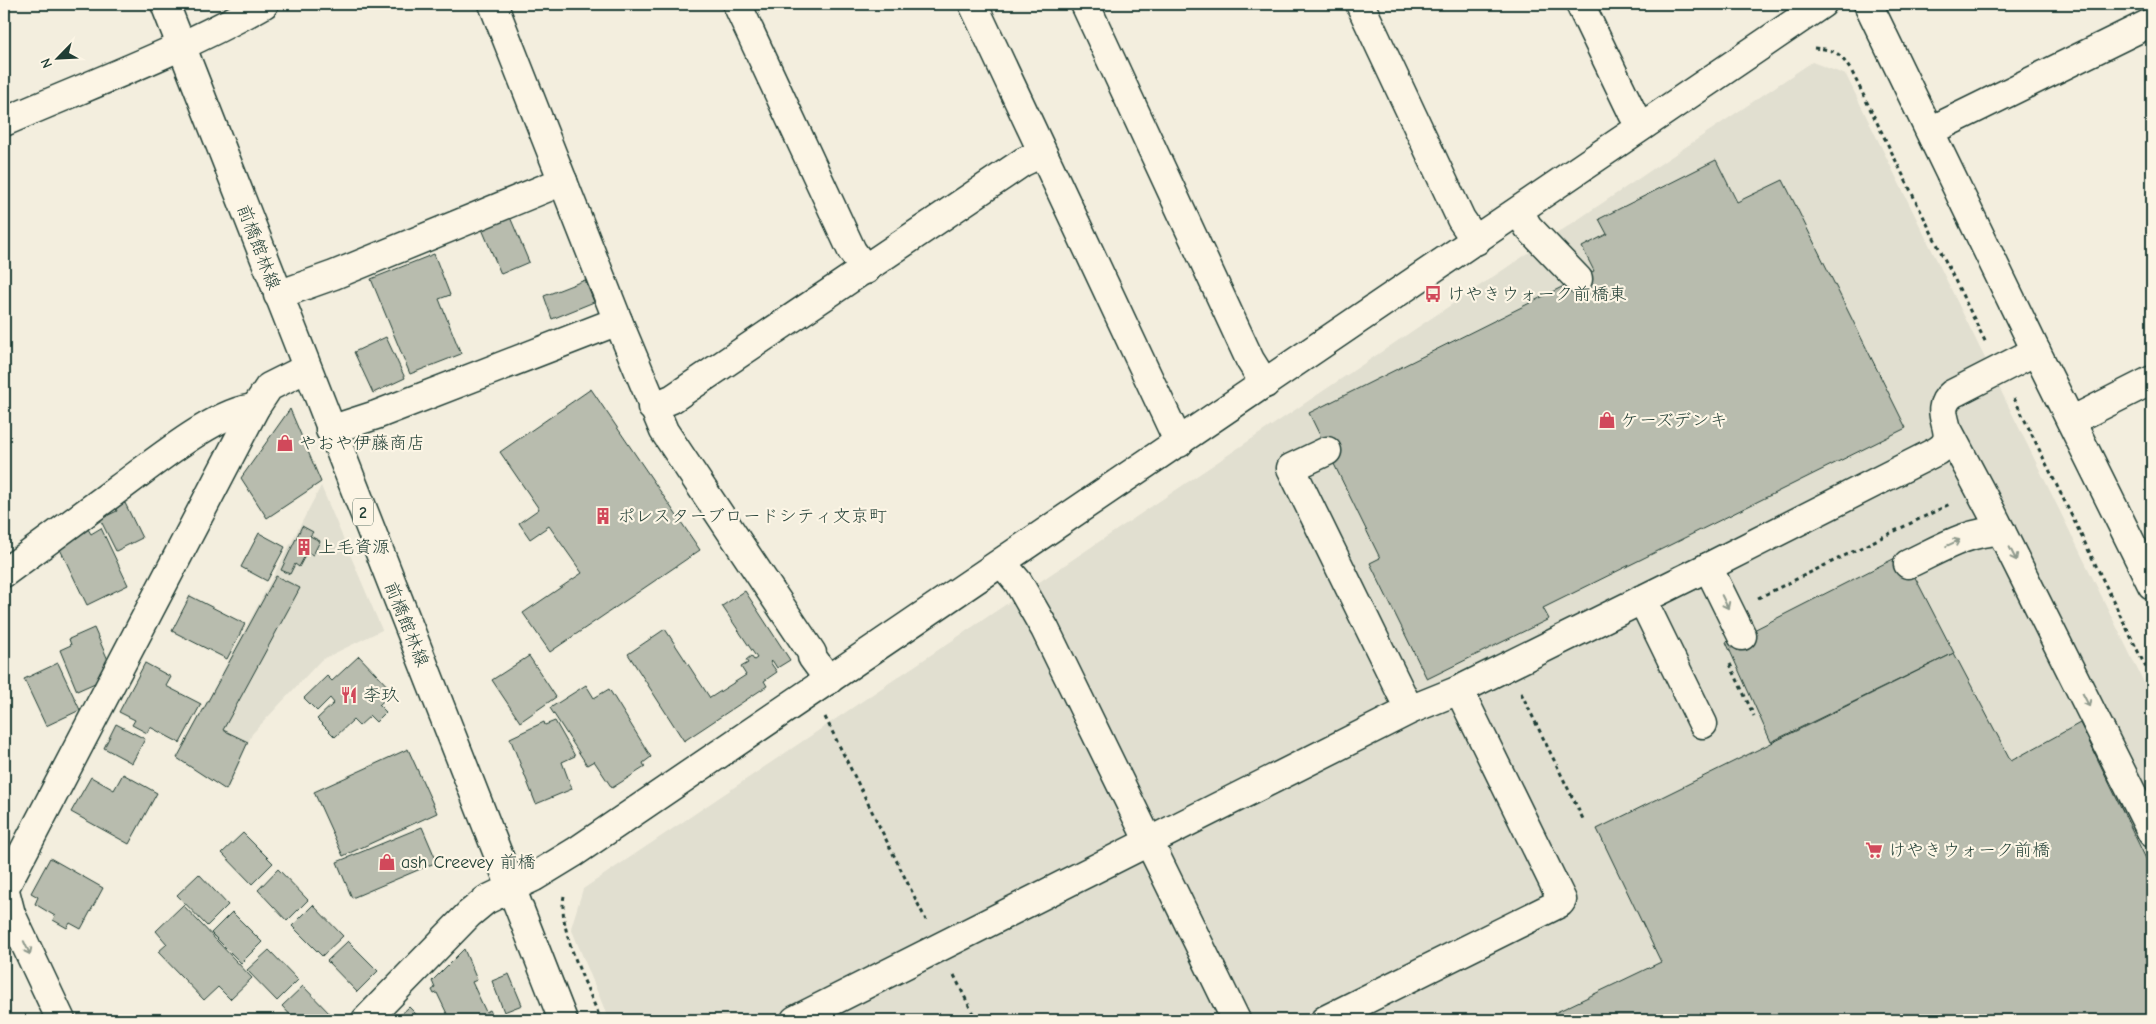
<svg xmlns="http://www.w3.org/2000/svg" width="2156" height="1024" font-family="'Comic Neue','Klee One',sans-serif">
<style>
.built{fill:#e1dfd0}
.building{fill:#b8bcae;stroke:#1f3d34}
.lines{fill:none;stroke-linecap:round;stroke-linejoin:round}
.minor-casing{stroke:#1f3d34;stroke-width:31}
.major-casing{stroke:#1f3d34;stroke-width:31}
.path{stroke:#1f3d34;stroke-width:3;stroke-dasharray:4 4;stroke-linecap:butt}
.minor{stroke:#fcf5e5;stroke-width:28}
.major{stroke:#fcf5e5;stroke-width:28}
.oneway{stroke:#8e998c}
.labels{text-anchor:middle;stroke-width:4.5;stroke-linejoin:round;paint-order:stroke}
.shield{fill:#fcf5e5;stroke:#617469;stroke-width:1}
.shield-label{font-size:16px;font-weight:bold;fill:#1f3d34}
.street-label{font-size:18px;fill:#1f3d34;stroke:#fcf5e5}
.poi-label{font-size:18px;fill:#1f3d34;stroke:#fcf5e5;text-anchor:start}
</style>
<rect width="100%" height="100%" fill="#f3eede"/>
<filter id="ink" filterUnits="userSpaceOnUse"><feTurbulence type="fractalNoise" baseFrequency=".02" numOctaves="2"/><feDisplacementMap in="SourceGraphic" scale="10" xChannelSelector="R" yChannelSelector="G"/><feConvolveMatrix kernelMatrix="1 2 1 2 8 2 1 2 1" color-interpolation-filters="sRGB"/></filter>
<g filter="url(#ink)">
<g class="built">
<path d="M1812,62L1846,75L2152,699V1020H609L571,928L583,889Z"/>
<path d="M321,486L382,630L321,660L252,734L227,791L177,758Z"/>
</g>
<g class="building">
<path d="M1716,160L1737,202L1783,180L1906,428L1543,608L1549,619L1427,679L1370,563L1380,558L1309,413L1594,271L1582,247L1607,234L1599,219Z"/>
<path d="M510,217L529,262L501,274L482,229Z"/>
<path d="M434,254L450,295L439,299L461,354L410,374L371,279Z"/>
<path d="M585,280L594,302L552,319L544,296Z"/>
<path d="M386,337L405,378L373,393L354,352Z"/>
<path d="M591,389L700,550L550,652L523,613L582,573L549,526L530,539L519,523L539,509L500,452Z"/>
<path d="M290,409L321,482L267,518L241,478Z"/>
<path d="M125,503L142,538L116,551L100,519L117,511L115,507Z"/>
<path d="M302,526L313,532L310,536L320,541L313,555L307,552L299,567L295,564L290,574L281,570Z"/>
<path d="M101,528L128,585L87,605L57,543L88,529L91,534Z"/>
<path d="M259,533L285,547L267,581L241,567Z"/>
<path d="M1903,554L1954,653L1771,742L1726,642L1742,636Z"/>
<path d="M276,576L300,588L223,730L248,742L226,790L177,758Z"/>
<path d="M745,591L790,660L777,668L772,660L770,662L777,672L764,681L767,686L684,741L628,654L665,629L710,698L746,675L741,667L748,663L746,660L751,656L754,660L757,658L722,606Z"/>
<path d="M190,596L245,624L227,659L172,631Z"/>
<path d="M94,628L112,669L104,679L77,691L60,650L71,645L69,639Z"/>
<path d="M1954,653L2011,761L2080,723L2152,871V1020H1540L1661,962L1597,829Z"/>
<path d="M359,656L393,692L379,705L386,712L376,722L370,716L359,726L353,720L335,737L317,719L334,703L330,698L317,711L304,698L327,676L332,681Z"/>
<path d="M529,656L556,697L520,722L492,680Z"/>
<path d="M58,663L80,710L46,726L24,679Z"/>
<path d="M145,663L171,677L166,686L201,704L180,743L150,727L147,733L132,725L135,720L119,712Z"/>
<path d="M586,685L594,698L609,689L651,757L643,763L645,767L612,788L594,761L587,765L550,708Z"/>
<path d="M555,721L575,756L562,762L572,789L536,804L510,738L544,722L545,725Z"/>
<path d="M116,724L145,739L132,763L104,748Z"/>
<path d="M408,749L437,813L343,856L314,792Z"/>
<path d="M123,774L157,793L129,844L71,812L91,777L114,790Z"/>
<path d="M422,827L437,862L352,898L337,862Z"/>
<path d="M243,833L273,863L252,884L222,853Z"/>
<path d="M50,858L103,888L81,929L70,923L67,928L53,920L55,916L35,904L38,897L31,893Z"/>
<path d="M278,869L308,900L287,921L258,890Z"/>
<path d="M199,874L228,905L207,926L177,895Z"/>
<path d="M183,905L252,978L230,999L218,987L204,1000L158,952L167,944L156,931Z"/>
<path d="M313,905L343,936L322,956L292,926Z"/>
<path d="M232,912L262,942L241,963L211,933Z"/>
<path d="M348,941L378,971L357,992L327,961Z"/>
<path d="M464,949L477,980L472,982L486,1012L490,1010L494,1018L490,1020H450L437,993L434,994L432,990L435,988L432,981Z"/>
<path d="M269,950L298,980L277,1001L247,970Z"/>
<path d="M509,974L522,1005L504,1012L492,981Z"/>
<path d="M303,986L333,1017L329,1020H295L282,1006Z"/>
<path d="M409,1007L422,1020H395Z"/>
</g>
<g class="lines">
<g class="minor-casing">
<g id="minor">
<path d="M493,4L618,321L664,431L812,653V657L829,680"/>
<path d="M737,4L852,251L866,270"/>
<path d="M973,4L1179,443"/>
<path d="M1085,4L1250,360L1265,384"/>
<path d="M1360,4L1461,219L1476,241"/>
<path d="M1580,4L1633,114L1642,126"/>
<path d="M1868,4L2036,351L2152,585"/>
<path d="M4,122C91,84 181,51 264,4"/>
<path d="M1930,131L2152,22"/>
<path d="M1519,211L1528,227L1578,279"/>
<path d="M278,295L334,275L563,181"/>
<path d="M652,407L672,399L1023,162L1042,153"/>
<path d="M2071,421L2152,380"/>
<path d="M330,430L376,415L618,321"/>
<path d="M1949,432L1991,511L2152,833"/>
<path d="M1327,451L1291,468L1408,707L1412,709L1459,690L1708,567L1937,451C1964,435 1928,413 1952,394L2036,351"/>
<path d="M1002,563L1018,582L1045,629L1236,1020"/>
<path d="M1908,564C1938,550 1968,531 2001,531"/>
<path d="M1708,567L1742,636"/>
<path d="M4,573C42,545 80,517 118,489C150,466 217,410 255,408"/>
<path d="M1642,599L1703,724"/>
<path d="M4,887L11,914L61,1020"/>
<path d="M4,889L255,408L269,387L307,368"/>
<path d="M366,1020L469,914L486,900L534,877L575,852L1822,4"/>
<path d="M795,1020L1412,709"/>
<path d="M1325,1020L1560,903L1562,900L1459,690"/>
</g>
</g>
<g class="major-casing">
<path id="major" d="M165,4L563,1020"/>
</g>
<g class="path">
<path d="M1814,48C1838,50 1839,53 1852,72L1986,343"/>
<path d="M2014,398L2152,680"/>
<path d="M1758,598L1952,503"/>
<path d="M1730,664L1754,716"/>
<path d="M1521,693L1583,819"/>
<path d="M825,717L926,920"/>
<path d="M564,896C557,929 588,988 601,1020"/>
<path d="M954,975L976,1020"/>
</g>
<use href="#minor" class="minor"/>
<use href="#major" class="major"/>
</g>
<defs><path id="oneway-shaft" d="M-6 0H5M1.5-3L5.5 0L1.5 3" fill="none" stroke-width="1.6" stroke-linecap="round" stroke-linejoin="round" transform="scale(1.25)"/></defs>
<g class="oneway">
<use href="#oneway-shaft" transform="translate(1953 543) rotate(-25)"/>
<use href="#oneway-shaft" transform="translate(2013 554) rotate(63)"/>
<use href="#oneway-shaft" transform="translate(1725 602) rotate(64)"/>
<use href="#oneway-shaft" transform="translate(2086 700) rotate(63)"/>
<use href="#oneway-shaft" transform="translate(27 948) rotate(65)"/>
</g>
</g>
<defs>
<g id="bus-bare" transform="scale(1.35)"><path d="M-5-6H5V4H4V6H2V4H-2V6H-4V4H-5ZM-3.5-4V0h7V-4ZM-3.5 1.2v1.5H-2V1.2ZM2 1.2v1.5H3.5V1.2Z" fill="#d1495b" stroke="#fcf5e5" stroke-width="2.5" paint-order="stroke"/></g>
<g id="shop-bare" transform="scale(1.35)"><path d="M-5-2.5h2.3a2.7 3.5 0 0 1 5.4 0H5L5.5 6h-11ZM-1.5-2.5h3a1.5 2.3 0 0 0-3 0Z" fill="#d1495b" stroke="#fcf5e5" stroke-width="2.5" paint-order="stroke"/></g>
<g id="building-bare" transform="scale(1.35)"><path d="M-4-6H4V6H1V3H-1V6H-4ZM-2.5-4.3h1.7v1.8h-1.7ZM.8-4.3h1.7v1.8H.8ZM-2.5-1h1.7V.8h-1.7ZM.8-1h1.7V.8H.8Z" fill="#d1495b" stroke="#fcf5e5" stroke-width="2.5" paint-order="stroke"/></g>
<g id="restaurant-bare" transform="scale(1.35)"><path d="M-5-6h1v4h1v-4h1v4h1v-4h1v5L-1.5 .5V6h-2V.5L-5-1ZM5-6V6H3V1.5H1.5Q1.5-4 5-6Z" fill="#d1495b" stroke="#fcf5e5" stroke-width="2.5" paint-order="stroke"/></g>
<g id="supermarket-bare" transform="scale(1.35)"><path d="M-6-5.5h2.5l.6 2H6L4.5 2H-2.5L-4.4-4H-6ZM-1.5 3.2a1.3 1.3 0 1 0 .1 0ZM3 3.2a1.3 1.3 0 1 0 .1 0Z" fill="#d1495b" stroke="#fcf5e5" stroke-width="2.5" paint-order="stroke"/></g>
</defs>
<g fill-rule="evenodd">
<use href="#bus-bare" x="1433" y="294"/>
<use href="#shop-bare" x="1607" y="420"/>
<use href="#shop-bare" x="285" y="443"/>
<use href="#building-bare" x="603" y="516"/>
<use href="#building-bare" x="304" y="547"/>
<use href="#restaurant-bare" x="349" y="695"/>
<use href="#supermarket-bare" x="1874" y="850"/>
<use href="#shop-bare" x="387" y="862"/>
</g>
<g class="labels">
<rect class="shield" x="353" y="498.5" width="20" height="27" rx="4"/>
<g class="shield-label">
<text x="363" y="518">2</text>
</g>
<g class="street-label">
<text transform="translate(259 247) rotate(69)" y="6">前橋館林線</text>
<text transform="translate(407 624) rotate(68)" y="6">前橋館林線</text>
</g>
<g class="poi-label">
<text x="1447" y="300">けやきウォーク前橋東</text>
<text x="1621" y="426">ケーズデンキ</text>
<text x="299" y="449">やおや伊藤商店</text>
<text x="617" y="522">ポレスターブロードシティ文京町</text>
<text x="318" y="553">上毛資源</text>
<text x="363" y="701">李玖</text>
<text x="1888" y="856">けやきウォーク前橋</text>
<text x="401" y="868">ash Creevey 前橋</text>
</g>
</g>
<rect width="2156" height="1024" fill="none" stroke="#fcf5e5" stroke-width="20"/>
<rect x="10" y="10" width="2136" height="1004" fill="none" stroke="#1f3d34" stroke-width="2" filter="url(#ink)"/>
<g transform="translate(58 58) rotate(246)" stroke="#fcf5e5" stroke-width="4" paint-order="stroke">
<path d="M0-4L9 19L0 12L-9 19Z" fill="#1f3d34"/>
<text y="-8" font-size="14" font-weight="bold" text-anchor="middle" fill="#1f3d34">N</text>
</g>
</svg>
